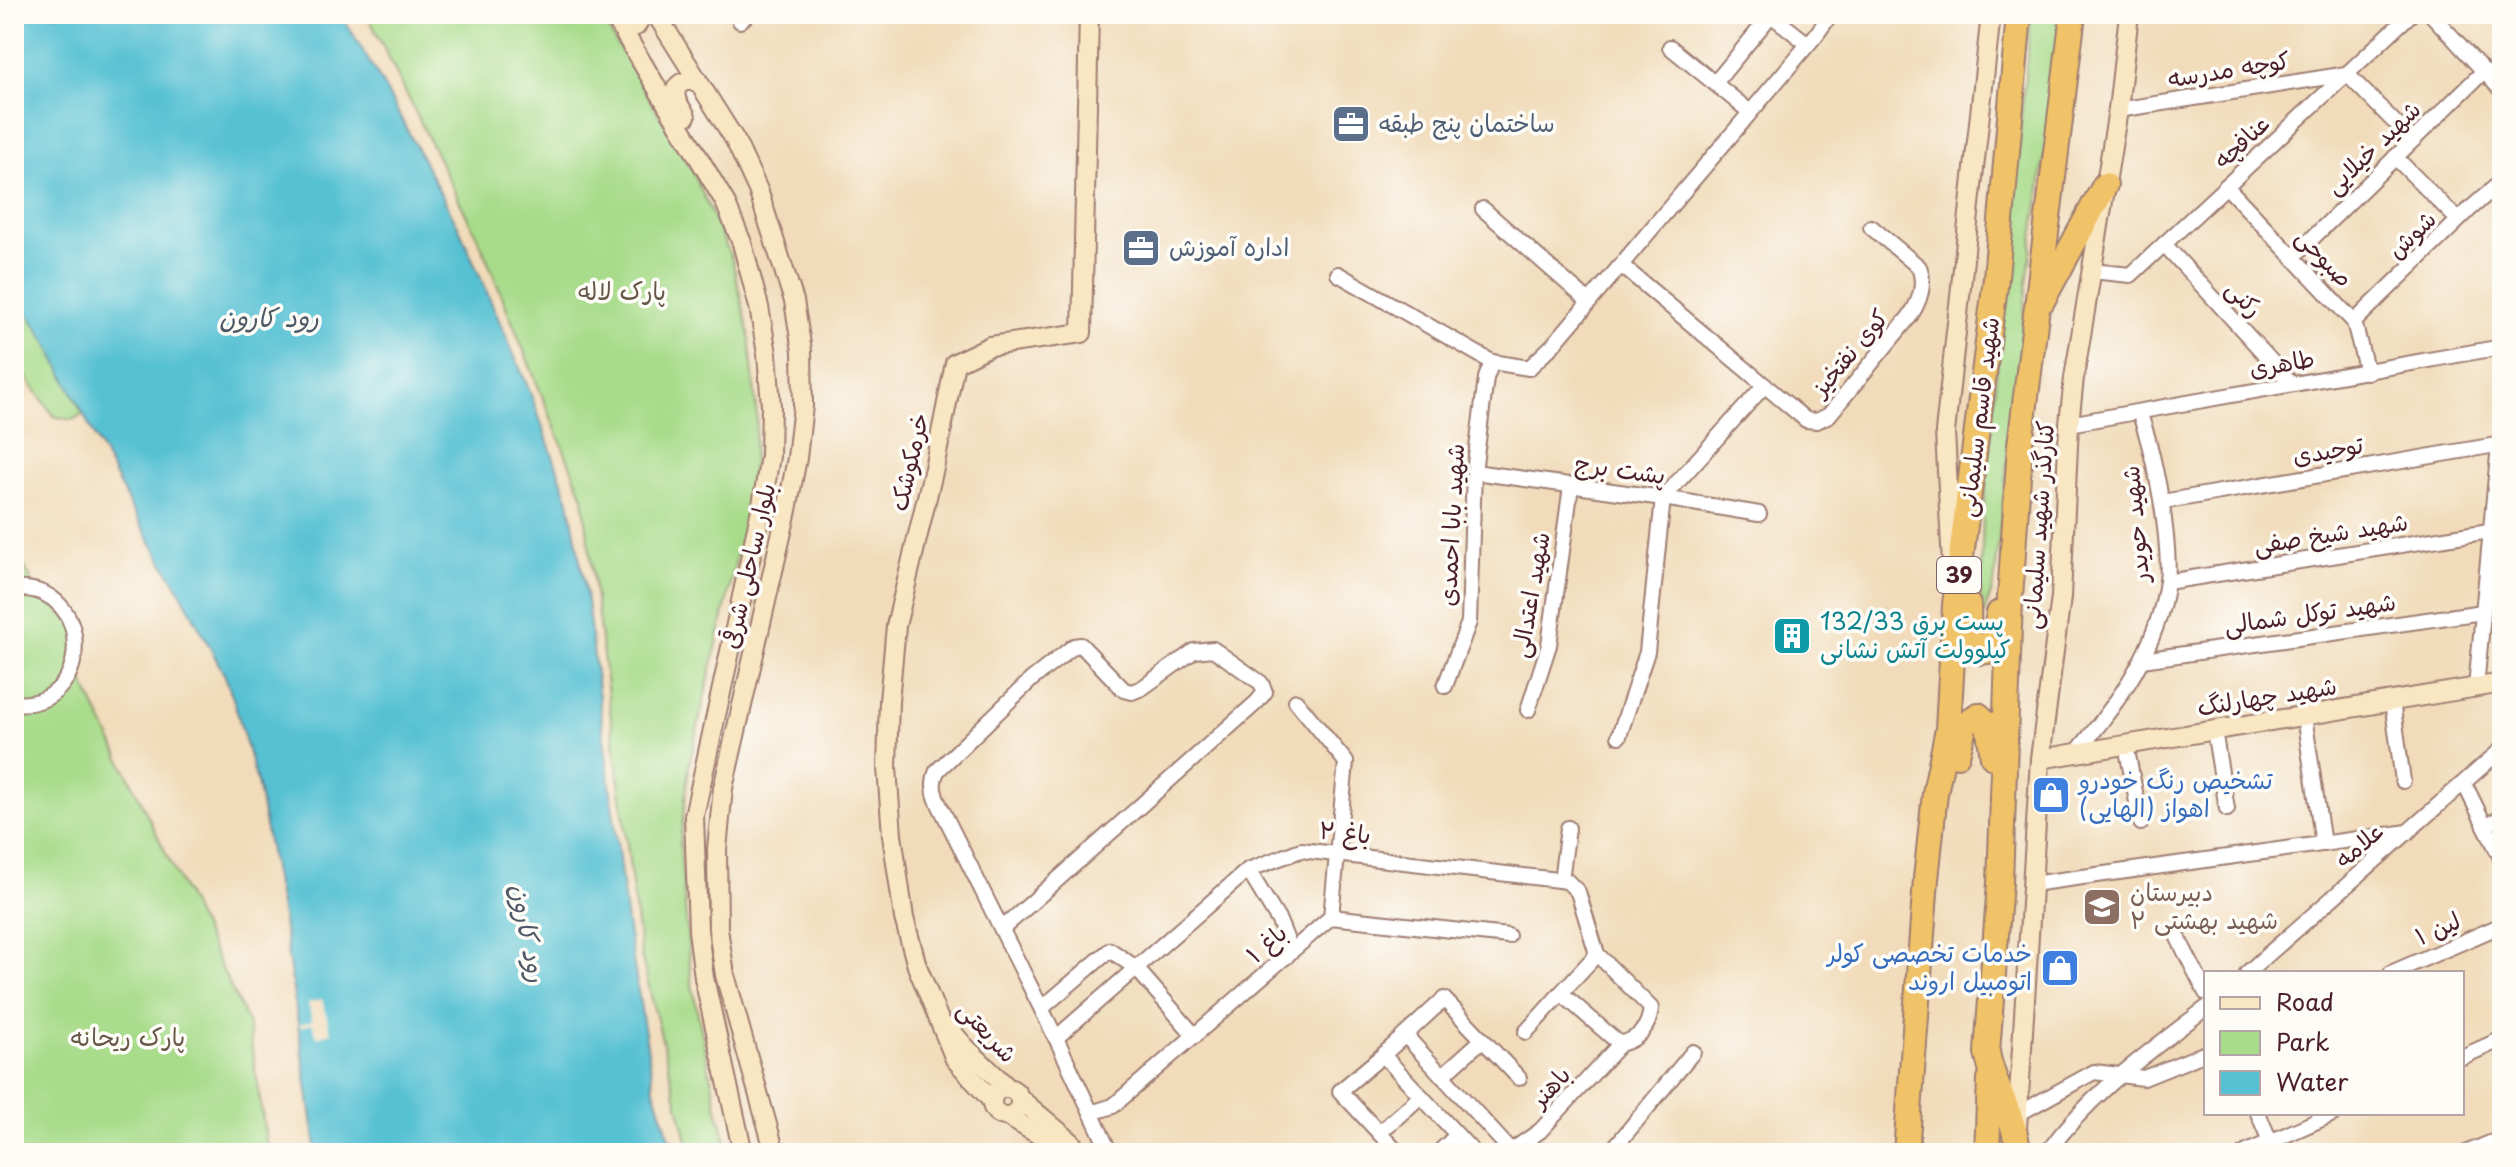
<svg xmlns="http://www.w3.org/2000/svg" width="2516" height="1167" font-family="'Playpen Sans','Playpen Sans Arabic',sans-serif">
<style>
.green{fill:#a8db8a;stroke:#797d5a;stroke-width:2}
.water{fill:#57c1d3;stroke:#50707f;stroke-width:2}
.pier{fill:#f1dbba}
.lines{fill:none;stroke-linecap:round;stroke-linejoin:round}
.street-casing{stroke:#9e7d72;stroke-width:18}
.secondary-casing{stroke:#9e7d72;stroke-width:22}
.highway-casing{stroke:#9e7d72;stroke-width:28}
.street{stroke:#fff;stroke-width:14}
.secondary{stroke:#f9e7c3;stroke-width:18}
.highway{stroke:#f0c369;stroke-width:24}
.labels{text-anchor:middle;stroke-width:7;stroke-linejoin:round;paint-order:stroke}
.shield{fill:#fdfcf7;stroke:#806168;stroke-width:2}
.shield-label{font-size:22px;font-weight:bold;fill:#4a1f2b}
.street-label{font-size:24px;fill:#4a1f2b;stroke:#fdfcf7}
.service-label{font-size:24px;fill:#4e5e75;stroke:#fdfcf7;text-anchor:start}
.park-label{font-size:24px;fill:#665748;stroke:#fdfcf7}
.culture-label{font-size:24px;fill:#0d838f;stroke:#fdfcf7;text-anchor:start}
.shop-label{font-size:24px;fill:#366cbe;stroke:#fdfcf7;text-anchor:start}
.education-label{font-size:24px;fill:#785e54;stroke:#fdfcf7;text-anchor:start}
.water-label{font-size:26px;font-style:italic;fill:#4f5866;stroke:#fdfcf7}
</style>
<rect width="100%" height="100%" fill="#fdfcf7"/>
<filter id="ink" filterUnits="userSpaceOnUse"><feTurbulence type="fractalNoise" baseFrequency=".0125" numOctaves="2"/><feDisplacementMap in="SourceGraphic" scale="16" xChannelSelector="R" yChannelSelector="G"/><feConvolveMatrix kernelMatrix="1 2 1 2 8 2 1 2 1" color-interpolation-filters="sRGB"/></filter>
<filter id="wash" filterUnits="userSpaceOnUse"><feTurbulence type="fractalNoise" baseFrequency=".006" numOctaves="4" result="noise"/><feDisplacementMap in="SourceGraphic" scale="32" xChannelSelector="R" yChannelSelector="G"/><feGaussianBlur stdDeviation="1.8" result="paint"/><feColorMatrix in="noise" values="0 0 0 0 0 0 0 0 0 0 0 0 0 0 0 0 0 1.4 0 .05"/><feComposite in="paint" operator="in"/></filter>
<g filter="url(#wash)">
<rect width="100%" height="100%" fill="#f1dbba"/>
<g class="green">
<path d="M367,14H599L693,172L732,259L749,333L757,418L749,503L689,765L680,845L691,980L718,1112L729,1153H690L641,955L583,497L482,247Z"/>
<path d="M2031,14H2064L2027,283L1994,585L1980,624L1983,515Z"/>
<path d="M14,292L47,342L83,414L72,420L54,416L14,360Z"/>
<path d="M14,544L36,591L78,628L74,663L248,1023L268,1153H14Z"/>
</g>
<path class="water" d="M14,14H341L385,88L459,228L531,394L569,501L586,593L627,923L654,1089L674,1153H317L283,922L257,782L234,701L225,676L184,598L131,508L47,342L14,292Z"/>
<path class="pier" d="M322,999L331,1033L317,1037L313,1024L300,1027L299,1024L312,1021L308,1003Z"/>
</g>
<g filter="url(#ink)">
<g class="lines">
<g class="street-casing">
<g id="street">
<path d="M2431,14L2502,91"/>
<path d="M740,21L748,14"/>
<path d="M1670,47L1750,112"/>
<path d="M2347,74L2412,140"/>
<path d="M1715,83L1771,15L1808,44"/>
<path d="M2118,110L2347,74"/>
<path d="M2395,157L2458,220"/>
<path d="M2226,186L2354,322L2367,372"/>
<path d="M1483,209L1589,302"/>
<path d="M2164,244L2292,384"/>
<path d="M2293,257L2484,71"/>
<path d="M1621,265L1806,420L1817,421L1829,415L1910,316C1920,301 1926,284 1919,267L1871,227"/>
<path d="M2091,271L2131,275L2411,14"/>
<path d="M1338,274L1492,362L1529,368L1553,345L1816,35L1831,14"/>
<path d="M2354,322L2470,209L2502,181"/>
<path d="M2069,424L2502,347"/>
<path d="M1474,472L1663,498L1759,514"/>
<path d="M2162,502L2502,444"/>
<path d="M2167,582L2502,529"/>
<path d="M14,589C97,583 93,712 14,703"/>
<path d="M2142,660L2483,612"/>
<path d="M1445,686L1469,622L1474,472L1486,378L1492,362"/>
<path d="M2476,687L2499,445"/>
<path d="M1296,701L1346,762L1331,917"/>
<path d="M2392,701L2403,781"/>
<path d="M1528,710L1549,645L1571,486"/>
<path d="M2304,716L2323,844"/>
<path d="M2214,730L2227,809"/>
<path d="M1619,736L1647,652L1663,498L1764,386"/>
<path d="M2126,745L2141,823"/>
<path d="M2076,753C2119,702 2158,648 2167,581C2170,557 2163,507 2158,483C2153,459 2148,435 2139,412"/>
<path d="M2464,783L2502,860"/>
<path d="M2485,825L2502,818"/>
<path d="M1248,870L1279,921L1286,938V957"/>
<path d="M1561,880L1568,828"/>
<path d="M2032,884L2408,832"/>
<path d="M1002,929L1257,702L1265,692L1261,683L1213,649L1194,651L1142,688L1132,692L1124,690L1081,645L1074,646L1032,679L937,771C932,782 933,791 938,802L1056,1038L1110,1153"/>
<path d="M2178,938L2206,993"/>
<path d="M2247,973L2502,749"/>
<path d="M2391,973L2502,925"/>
<path d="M1042,1008L1110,950L1136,968L1195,1036"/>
<path d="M1526,1032L1561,993"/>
<path d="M1405,1035L1444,999L1519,1078"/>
<path d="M1056,1038L1248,870L1301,850L1567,881L1578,892L1597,954L1651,1008C1649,1028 1639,1039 1620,1044L1561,993L1597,954"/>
<path d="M1383,1055L1340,1091L1398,1153"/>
<path d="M2462,1057L2502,1039"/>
<path d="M1442,1076L1482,1040"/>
<path d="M1091,1113L1113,1106L1331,917L1508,936"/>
<path d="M2258,1113L2275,1153"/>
<path d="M2011,1118L2094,1072L2144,1078L2206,1053"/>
<path d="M1379,1133L1421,1096"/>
<path d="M1438,1153L1457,1135"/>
<path d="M1474,1153L1383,1055L1405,1035L1511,1151"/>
<path d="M1508,1153L1540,1131L1620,1044"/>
<path d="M1610,1153L1693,1052"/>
<path d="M2047,1153C2089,1094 2149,1052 2206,1008"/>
<path d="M2245,1153L2335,1113"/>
<path d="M2466,1153L2502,1138"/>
</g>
</g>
<g class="secondary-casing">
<g id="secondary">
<path d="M613,14L725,202L742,243L759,307L767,354L771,406L770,456L762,505L694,816L698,930L704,978L743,1153"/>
<path d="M656,14L735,140L758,190L794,301L802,351L803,406L797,458L787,510L723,788L717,849L718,929L725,975L775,1153"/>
<path d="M621,26L628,29L636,26L640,19L639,14"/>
<path d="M686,116C683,111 677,103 676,98C672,82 689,78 699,83"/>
<path d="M1952,565L1945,432L1991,14"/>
<path d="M2040,759L2502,683"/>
<path d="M948,1027L965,1047L1008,1088"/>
<circle cx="1006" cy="1102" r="14"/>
<path d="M1020,1099L1071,1142L1078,1153"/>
<path d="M992,1101L955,1059L917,966L904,918L892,835L887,768L889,701L896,626L934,468L955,363L990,346L1082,333L1089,14"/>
<path d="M1007,1116L1066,1151"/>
<path d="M2017,1128L2040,759L2061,597L2069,424L2074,378L2118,110L2129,14"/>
</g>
</g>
<g class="highway-casing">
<g id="highway">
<path d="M2042,301L2105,185"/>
<path d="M1968,605C1969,621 1965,643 1980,652L1988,651L1995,635L1999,613"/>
<path d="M1957,755L1965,724L1978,715L1988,724L1993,757"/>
<path d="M1906,1153L1926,879L1935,793L1948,729L1955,605L1996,278L2019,14"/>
<path d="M1987,1153L1990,1079"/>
<path d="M2018,1153C2016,1118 1993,1087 1987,1052L2000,883L2010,599L2020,445L2073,14"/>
</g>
</g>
<use href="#street" class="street"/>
<use href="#secondary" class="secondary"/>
<use href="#highway" class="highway"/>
</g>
</g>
<defs>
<g id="office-square" transform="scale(2)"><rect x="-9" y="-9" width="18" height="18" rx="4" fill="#5c6f8a" stroke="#fdfcf7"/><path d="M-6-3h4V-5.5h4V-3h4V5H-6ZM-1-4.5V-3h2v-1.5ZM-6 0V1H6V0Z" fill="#fff"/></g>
<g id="building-square" transform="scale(2)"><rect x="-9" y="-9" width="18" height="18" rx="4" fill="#0f9aa8" stroke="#fdfcf7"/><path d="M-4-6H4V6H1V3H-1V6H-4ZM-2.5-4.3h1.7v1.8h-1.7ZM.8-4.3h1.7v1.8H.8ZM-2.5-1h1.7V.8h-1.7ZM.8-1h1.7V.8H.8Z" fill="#fff"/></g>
<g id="shop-square" transform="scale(2)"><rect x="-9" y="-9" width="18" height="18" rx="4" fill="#3f7fe0" stroke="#fdfcf7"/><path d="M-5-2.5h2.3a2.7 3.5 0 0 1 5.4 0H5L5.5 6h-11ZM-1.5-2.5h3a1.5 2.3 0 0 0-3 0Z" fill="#fff"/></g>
<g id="school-square" transform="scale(2)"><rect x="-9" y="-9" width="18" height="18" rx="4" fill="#8d6e63" stroke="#fdfcf7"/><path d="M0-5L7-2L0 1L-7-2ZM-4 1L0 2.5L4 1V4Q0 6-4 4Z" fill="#fff"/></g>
</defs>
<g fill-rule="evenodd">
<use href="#office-square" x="1351" y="124"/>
<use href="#office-square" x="1141" y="248"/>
<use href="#building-square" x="1792" y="636"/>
<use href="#shop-square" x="2051" y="795"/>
<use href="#school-square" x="2102" y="907"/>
<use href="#shop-square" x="2060" y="968"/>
</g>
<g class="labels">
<rect class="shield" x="1937" y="557" width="44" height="36" rx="6"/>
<g class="shield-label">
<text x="1959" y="583">39</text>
</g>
<g class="street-label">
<text transform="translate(2229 70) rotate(-9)" y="8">کوچه مدرسه</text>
<text transform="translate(2242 142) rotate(-43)" y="8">عنافچه</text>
<text transform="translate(2373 148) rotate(-44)" y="8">شهید خیلایی</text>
<text transform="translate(2412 235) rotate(-44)" y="8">شوش</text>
<text transform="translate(2324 258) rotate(47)" y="8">صبوحی</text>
<text transform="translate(2244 299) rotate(47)" y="8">رکنی</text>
<text transform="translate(1850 353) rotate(-50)" y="8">کوی نفتخیز</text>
<text transform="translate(2282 364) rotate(-10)" y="8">طاهری</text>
<text transform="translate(1979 417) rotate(-83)" y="8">شهید قاسم سلیمانی</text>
<text transform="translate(2328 451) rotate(-10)" y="8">توحیدی</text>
<text transform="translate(910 462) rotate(-77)" y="8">خرمکوشک</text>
<text transform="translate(1620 470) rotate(8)" y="8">پشت برج</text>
<text transform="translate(2136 524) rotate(-95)" y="8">شهید حویدر</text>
<text transform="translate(1452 525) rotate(-87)" y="8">شهید بابا احمدی</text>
<text transform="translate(2039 525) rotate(-86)" y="8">کنارگذر شهید سلیمانی</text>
<text transform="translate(2331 534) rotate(-9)" y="8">شهید شیخ صفی</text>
<text transform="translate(749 566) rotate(-77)" y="8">بلوار ساحلی شرقی</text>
<text transform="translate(1531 595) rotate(-80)" y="8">شهید اعتدالی</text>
<text transform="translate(2310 614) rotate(-8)" y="8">شهید توکل شمالی</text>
<text transform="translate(2267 697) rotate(-9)" y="8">شهید چهارلنگ</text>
<text transform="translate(1345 833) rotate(6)" y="8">باغ ۲</text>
<text transform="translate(2360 845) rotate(-41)" y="8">علامه</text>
<text transform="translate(2438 929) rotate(-24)" y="8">لین ۱</text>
<text transform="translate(1267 944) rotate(-41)" y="8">باغ ۱</text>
<text transform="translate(987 1032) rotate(47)" y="8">شریعتی</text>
<text transform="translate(1551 1087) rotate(-47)" y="8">باهنر</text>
</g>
<g class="service-label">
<text x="1379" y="132">ساختمان پنج طبقه</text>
<text x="1169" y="256">اداره آموزش</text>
</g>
<g class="park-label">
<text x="622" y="300">پارک لاله</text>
<text x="128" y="1046">پارک ریحانه</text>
</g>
<g class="culture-label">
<text x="1820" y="630">پست برق 132/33<tspan x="1820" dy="28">کیلوولت آتش نشانی</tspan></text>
</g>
<g class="shop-label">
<text x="2079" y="789">تشخیص رنگ خودرو<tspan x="2079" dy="28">اهواز (الهایی)</tspan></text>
<text x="2032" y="962" text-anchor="end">خدمات تخصصی کولر<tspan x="2032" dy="28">اتومبیل اروند</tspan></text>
</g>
<g class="education-label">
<text x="2130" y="901">دبیرستان<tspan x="2130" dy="28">شهید بهشتی ۲</tspan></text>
</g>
<g class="water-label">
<text x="269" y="327">رود کارون</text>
<text transform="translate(528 933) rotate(79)" y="9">رود کارون</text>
</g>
</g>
<rect width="2516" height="1167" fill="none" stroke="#fdfcf7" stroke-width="48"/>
<rect x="2204" y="971" width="260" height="144" fill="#fdfcf7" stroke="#b5a4a5" stroke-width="2"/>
<rect x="2220" y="997" width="40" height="12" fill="#f9e7c3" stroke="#b5a4a5" stroke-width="2"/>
<text x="2276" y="1011" font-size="24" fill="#4a1f2b">Road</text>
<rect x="2220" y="1031" width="40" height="24" fill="#a8db8a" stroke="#b5a4a5" stroke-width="2"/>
<text x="2276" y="1051" font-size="24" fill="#4a1f2b">Park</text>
<rect x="2220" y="1071" width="40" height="24" fill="#57c1d3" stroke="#b5a4a5" stroke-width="2"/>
<text x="2276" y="1091" font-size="24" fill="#4a1f2b">Water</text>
</svg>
